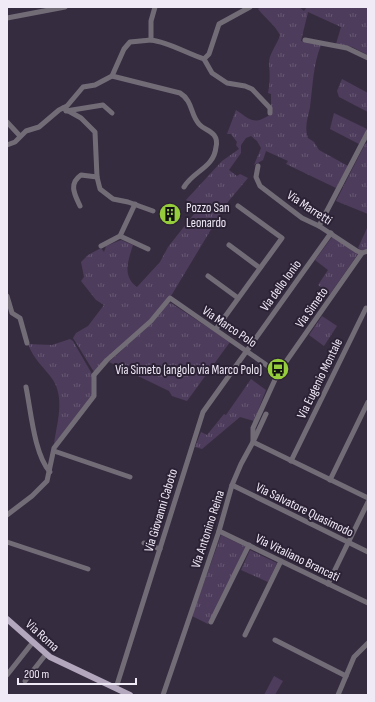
<svg xmlns="http://www.w3.org/2000/svg" width="375" height="702" font-family="'Sofia Sans Condensed',sans-serif">
<style>
.grass{fill:url(#grass-tufts)}
.pitch{fill:#4d3c5b}
.lines{fill:none;stroke-linecap:round;stroke-linejoin:round}
.minor{stroke:#726c77;stroke-width:5}
.major{stroke:#b2a7bc;stroke-width:6}
.labels{text-anchor:middle;stroke-width:4;stroke-linejoin:round;paint-order:stroke}
.poi-label{font-size:13px;fill:#f0eaf7;stroke:#2c2235;text-anchor:start}
.street-label{font-size:13px;fill:#f0eaf7;stroke:#2c2235}
</style>
<defs>
<pattern id="grass-tufts" width="24" height="20" patternUnits="userSpaceOnUse"><rect width="24" height="20" fill="#4d3c5b"/><path d="M3 7l-1-3M5 7V3M7 7l1-3M15 17l-1-3M17 17v-4M19 17l1-3" fill="none" stroke="#675873"/></pattern>
</defs>
<rect width="100%" height="100%" fill="#362c40"/>
<g class="grass">
<path d="M261,7H299L304,11L307,7H368V55L352,47L336,44L341,27L308,12L301,41L321,45C313,65 313,85 310,107C308,118 304,126 308,138L314,142L319,150L348,166L336,188L286,164L288,161L266,151L263,160L254,165L261,148L257,141L251,136L246,138L241,145V153L229,170L237,176L240,174L248,178L227,203L171,296L149,321L94,372L73,338L76,333L88,326L104,305L96,300L81,281L84,277L81,262L88,255L101,248L104,252L106,246L121,240L133,245C128,261 122,276 137,287L160,262L168,247L198,209L186,200L222,161L239,149L236,145L237,142L231,134H227L236,110C252,121 254,125 271,114V94L268,93C270,82 270,74 269,65C268,54 278,44 280,35C275,25 265,18 258,9Z"/>
<path d="M342,79L368,93V112L339,97L337,91Z"/>
<path d="M334,113L367,129L359,144L330,129Z"/>
<path d="M367,143L368,144V214L336,201L365,144Z"/>
<path d="M368,226V250H361L358,248Z"/>
<path d="M332,237L358,254L330,294L318,285L328,270L315,260Z"/>
<path d="M171,303L230,342L187,401L172,396L169,391L109,362L154,321L168,304Z"/>
<path d="M322,316L337,326L324,346L309,335Z"/>
<path d="M70,339L73,341L92,374V395L54,444C57,423 65,399 53,380C45,368 33,359 28,344L52,345Z"/>
<path d="M251,379L266,390L254,421L240,417L202,449L195,447L201,432L207,435L224,414L226,415Z"/>
<path d="M221,535L246,547L208,624L192,616Z"/>
<path d="M250,550L277,563L268,582L241,570Z"/>
</g>
<path class="pitch" d="M274,676L283,681L275,695H264Z"/>
<g class="lines">
<g class="minor">
<path d="M155,7L151,21V40C168,42 186,53 204,59L212,73L227,83L245,86L252,89L270,108V113"/>
<path d="M7,18L65,7"/>
<path d="M305,40L347,48L368,58"/>
<path d="M204,59L209,54L219,24L250,7"/>
<path d="M112,76L180,93C193,101 190,114 199,124C203,129 210,130 214,135C217,139 217,143 216,147C214,168 193,171 184,187"/>
<path d="M63,108L81,118L95,132L97,177L100,189L113,199L128,202L153,211"/>
<path d="M66,111L103,105L112,113"/>
<path d="M7,122L20,136"/>
<path d="M7,145L15,142L26,131L39,127L59,110L67,106L83,87L95,85L112,76L124,49L130,42L151,40"/>
<path d="M258,166L256,177L260,186L302,218L319,226L357,251L362,253L368,251"/>
<path d="M80,206C75,195 68,184 81,175L97,177"/>
<path d="M319,226L368,132"/>
<path d="M120,236L148,249"/>
<path d="M229,245L260,268"/>
<path d="M101,246L120,236L135,204"/>
<path d="M208,276L238,298"/>
<path d="M7,296L12,313L20,318L27,343"/>
<path d="M216,329L282,238L238,206"/>
<path d="M26,387C31,411 34,454 50,472"/>
<path d="M266,414L253,442L368,498"/>
<path d="M54,451L130,477"/>
<path d="M291,461L366,308L368,309"/>
<path d="M330,480L368,402"/>
<path d="M232,485L368,552"/>
<path d="M7,515L32,496L47,481L54,448L94,396V375L107,360L151,321L170,298L278,373"/>
<path d="M219,531L368,603"/>
<path d="M7,542L88,569"/>
<path d="M144,543L160,549"/>
<path d="M328,584L368,502"/>
<path d="M211,622L249,545"/>
<path d="M245,635L281,561"/>
<path d="M275,640L346,676"/>
<path d="M7,675L33,642"/>
<path d="M25,681L46,654"/>
<path d="M116,688L203,412L331,233"/>
<path d="M163,695L219,531L232,485L241,464L253,442V428L278,373L362,253"/>
<path d="M338,695L354,657L368,643"/>
</g>
<path class="major" d="M7,619L50,657L130,695"/>
</g>
<defs>
<g id="building-disc" transform="scale(1.15)"><circle r="9.5" fill="#94cc3c" stroke="#2c2235"/><path d="M-4-6H4V6H1V3H-1V6H-4ZM-2.5-4.3h1.7v1.8h-1.7ZM.8-4.3h1.7v1.8H.8ZM-2.5-1h1.7V.8h-1.7ZM.8-1h1.7V.8H.8Z" fill="#111"/></g>
<g id="bus-disc" transform="scale(1.15)"><circle r="9.5" fill="#94cc3c" stroke="#2c2235"/><path d="M-5-6H5V4H4V6H2V4H-2V6H-4V4H-5ZM-3.5-4V0h7V-4ZM-3.5 1.2v1.5H-2V1.2ZM2 1.2v1.5H3.5V1.2Z" fill="#111"/></g>
</defs>
<g fill-rule="evenodd">
<use href="#building-disc" x="170" y="214"/>
<use href="#bus-disc" x="278" y="369"/>
</g>
<g class="labels">
<g class="poi-label">
<text x="186" y="212">Pozzo San<tspan x="186" dy="15">Leonardo</tspan></text>
<text x="262" y="374" text-anchor="end">Via Simeto (angolo via Marco Polo)</text>
</g>
<g class="street-label">
<text transform="translate(310 207) rotate(33)" y="5">Via Marretti</text>
<text transform="translate(280 285) rotate(-54)" y="5">Via dello Ionio</text>
<text transform="translate(311 307) rotate(-55)" y="5">Via Simeto</text>
<text transform="translate(230 326) rotate(34)" y="5">Via Marco Polo</text>
<text transform="translate(319 378) rotate(-64)" y="5">Via Eugenio Montale</text>
<text transform="translate(305 509) rotate(26)" y="5">Via Salvatore Quasimodo</text>
<text transform="translate(160 510) rotate(-73)" y="5">Via Giovanni Caboto</text>
<text transform="translate(207 529) rotate(-72)" y="5">Via Antonino Reina</text>
<text transform="translate(298 557) rotate(26)" y="5">Via Vitaliano Brancati</text>
<text transform="translate(43 635) rotate(42)" y="5">Via Roma</text>
</g>
</g>
<rect width="375" height="702" fill="none" stroke="#f0eaf7" stroke-width="16"/>
<path d="M18 678v6h118v-6" fill="none" stroke="#f0eaf7" stroke-width="2"/>
<text x="24" y="678" font-size="12" fill="#f0eaf7" stroke="#2c2235" stroke-width="3" paint-order="stroke">200 m</text>
</svg>
